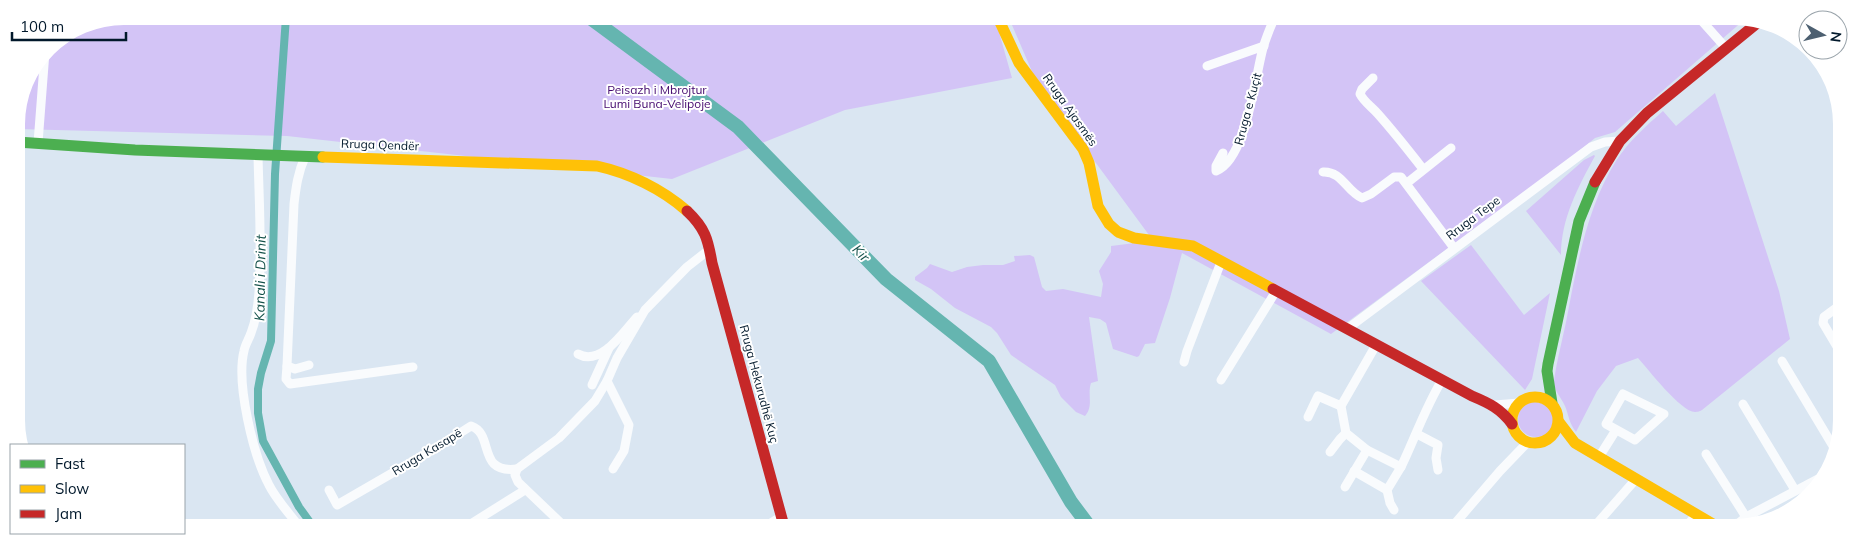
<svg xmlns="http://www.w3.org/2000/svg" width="1858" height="544" font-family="Mulish,sans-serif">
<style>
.green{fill:#d3c4f6}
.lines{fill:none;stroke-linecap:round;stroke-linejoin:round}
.canal{stroke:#65b5b0;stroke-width:8}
.river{stroke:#65b5b0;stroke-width:14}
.street{stroke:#f9fbfd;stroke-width:9}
.fast{stroke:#4caf50;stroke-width:11}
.slow{stroke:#ffc107;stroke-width:11}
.jam{stroke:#c62828;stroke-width:11}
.labels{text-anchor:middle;stroke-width:4;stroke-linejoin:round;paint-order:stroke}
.park-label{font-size:12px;fill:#42076d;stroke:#fff}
.street-label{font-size:12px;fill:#01182b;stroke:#fff}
.water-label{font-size:14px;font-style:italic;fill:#135049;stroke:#fff}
</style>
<rect width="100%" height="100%" fill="#dae6f2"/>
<g class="green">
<path d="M124,16L995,18L1012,78L845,110L672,179L287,136L17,129L16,117L27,76L48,48L83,24Z"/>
<path d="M1009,18L1744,20L1615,132L1595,138L1568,160L1331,334L1182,253L1170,298L1155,343L1145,344L1139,356L1137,357L1113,349L1106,323L1100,319L1089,317L1098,381L1091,383C1087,395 1094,406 1085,416L1076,412L1061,397L1055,385L1011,355L997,333L991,327L955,308L931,289L915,280V277L927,268L930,264L952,272L967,267L983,265H1003L1015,261L1014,256L1030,255L1034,257L1042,287L1046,291L1063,289L1101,297L1103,284L1099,271L1111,252V246L1135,243L1149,235L1037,83Z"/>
<path d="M1715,93L1779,291L1790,339L1702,410C1701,411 1697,412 1695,412C1681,412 1648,369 1638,358L1616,366L1597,391L1576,432C1569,423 1569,416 1565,406C1561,397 1554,391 1554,381C1557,359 1563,338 1567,317C1577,265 1587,207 1616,161C1629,141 1646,126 1663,111L1676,126Z"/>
<path d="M1594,155L1595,156C1578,187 1561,219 1561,255L1526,211L1584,160Z"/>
<path d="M1471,245L1524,315L1550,293L1532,379L1525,390L1421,281Z"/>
<circle cx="1536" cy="419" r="18"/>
</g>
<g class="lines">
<path class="canal" d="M286,17L275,174L271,341L261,373L258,389V413L263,441L299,507L312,525"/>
<path class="river" d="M589,17L738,127L886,279L989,361L1071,502L1089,526"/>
<g class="street">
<path d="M1701,20L1726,48"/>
<path d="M1207,66L1264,46"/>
<path d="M1373,78L1362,89L1360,94C1364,102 1372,107 1378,114C1394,132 1409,151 1423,169"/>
<path d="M38,143L45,52"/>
<path d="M1223,153L1216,166V171C1246,160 1255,77 1263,48C1266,38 1270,28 1274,19"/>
<path d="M258,155C259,200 262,247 259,292C258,306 256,320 251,333C249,339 245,345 244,351C236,383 253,455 269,485C276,499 288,512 298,525"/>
<path d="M305,157C298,172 296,187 294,204L287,366L295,369L309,365"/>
<path d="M1323,172C1342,171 1346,191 1362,198L1371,194L1394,177H1401L1454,248"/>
<path d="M1407,183L1451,148"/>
<path d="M1347,329L1591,147L1605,142L1620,141"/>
<path d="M1376,345L1341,406L1346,433L1367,450L1401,467C1415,438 1425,408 1442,380"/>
<path d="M1839,350L1823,323L1824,317L1839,306"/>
<path d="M578,354C601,367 624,331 637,317"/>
<path d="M1782,361L1836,451"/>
<path d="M1184,362L1187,351L1221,262"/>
<path d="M287,366L286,379L290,384L413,367"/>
<path d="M1221,380L1276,291"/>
<path d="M607,381L629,425L624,451L613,469"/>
<path d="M592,385L609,348"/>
<path d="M1623,394L1664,414L1635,440L1606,424Z"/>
<path d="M1743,404L1795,490"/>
<path d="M1495,405L1519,403"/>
<path d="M1308,417L1318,396L1341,406"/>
<path d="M1417,434L1438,445L1436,458L1438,470"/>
<path d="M1330,452L1340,439L1346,433"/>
<path d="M1706,454L1746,517"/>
<path d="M1599,457L1616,430"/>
<path d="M1354,471L1387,490L1401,467"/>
<path d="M1345,487L1367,450"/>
<path d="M329,490L337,505L446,442L471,426C495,434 476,474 517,469"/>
<path d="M1387,490L1390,503L1394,510"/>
<path d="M469,525L525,490"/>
<path d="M563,525L518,482L515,475L517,469L559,438L595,401L607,381L617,358L645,310L687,267L710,249"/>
<path d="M766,526L782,516"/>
<path d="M1452,527L1500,471L1528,442"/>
<path d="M1594,527L1636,479"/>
<path d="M1686,527L1696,515"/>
<path d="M1733,528L1746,517L1818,479"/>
</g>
<g class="fast">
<path d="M17,142L135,150L323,157"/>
<path d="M1552,403L1547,371L1548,364L1579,221L1595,182"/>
</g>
<g class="slow">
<path d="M998,18L1019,63L1083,149L1089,163L1098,206L1109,224L1118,232L1134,238L1193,246L1273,289"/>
<path d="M323,157L597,166C629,173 662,189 687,211"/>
<circle cx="1535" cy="420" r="23"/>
<path d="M1559,422L1575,443L1718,527"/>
</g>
<g class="jam">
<path d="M1595,182L1620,141L1647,113L1761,20"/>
<path d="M687,211C705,228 708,239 712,263L784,526"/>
<path d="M1273,289L1472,396C1489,403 1501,409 1512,424"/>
</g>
</g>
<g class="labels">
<g class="park-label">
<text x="657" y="94">Peisazh i Mbrojtur<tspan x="657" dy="14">Lumi Buna-Velipoje</tspan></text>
</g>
<g class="street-label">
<text transform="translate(1248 109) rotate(-75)" y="4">Rruga e Kuçit</text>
<text transform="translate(1070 110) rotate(55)" y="4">Rruga Ajasmës</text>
<text transform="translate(380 145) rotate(2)" y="4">Rruga Qendër</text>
<text transform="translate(1473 218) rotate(-37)" y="4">Rruga Tepe</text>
<text transform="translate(759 384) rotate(75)" y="4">Rruga Hekurudhë Kuç</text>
<text transform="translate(427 452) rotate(-31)" y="4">Rruga Kasapë</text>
</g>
<g class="water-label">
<text transform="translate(861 253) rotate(46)" y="5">Kir</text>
<text transform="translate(260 278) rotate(-89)" y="5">Kanali i Drinit</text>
</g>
</g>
<path d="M0 0H1858V544H0ZM124 25H1734A99 99 0 0 1 1833 124V420A99 99 0 0 1 1734 519H124A99 99 0 0 1 25 420V124A99 99 0 0 1 124 25Z" fill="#fff" fill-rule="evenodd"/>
<rect x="10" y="444" width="175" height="90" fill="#ffffff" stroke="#99a3aa"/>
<rect x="20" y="460" width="25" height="8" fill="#4caf50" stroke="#99a3aa"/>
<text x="55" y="469" font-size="15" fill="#01182b">Fast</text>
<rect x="20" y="485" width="25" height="8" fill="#ffc107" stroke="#99a3aa"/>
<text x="55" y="494" font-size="15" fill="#01182b">Slow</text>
<rect x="20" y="510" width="25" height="8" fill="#c62828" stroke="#99a3aa"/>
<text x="55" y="519" font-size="15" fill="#01182b">Jam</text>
<g transform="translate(1823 35) rotate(98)"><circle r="24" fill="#ffffff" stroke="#99a3aa"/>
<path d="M0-4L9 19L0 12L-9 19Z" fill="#4d6071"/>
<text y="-8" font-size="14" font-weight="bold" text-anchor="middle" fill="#01182b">N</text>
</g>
<path d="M12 32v8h114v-8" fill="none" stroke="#01182b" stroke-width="2.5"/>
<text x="20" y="32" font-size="15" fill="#01182b" stroke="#ffffff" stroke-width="4" paint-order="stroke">100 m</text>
</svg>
